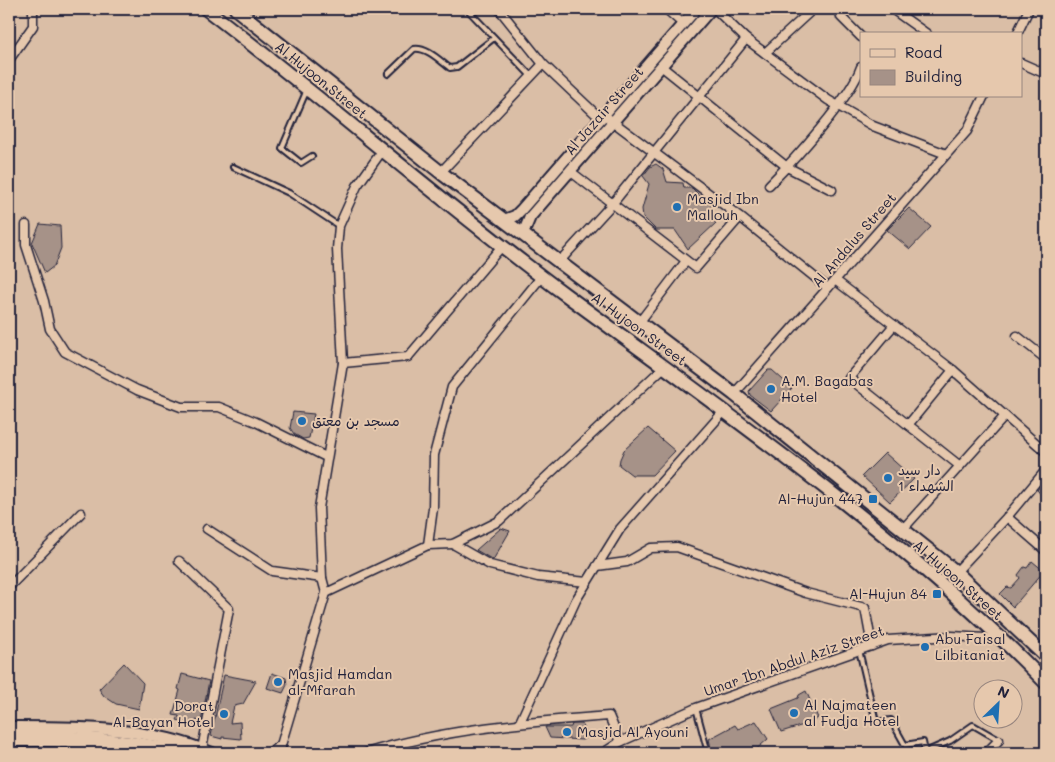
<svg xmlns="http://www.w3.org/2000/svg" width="1055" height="762" font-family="Mali,'Playpen Sans Arabic',sans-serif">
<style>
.building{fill:#a69288;stroke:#22223b}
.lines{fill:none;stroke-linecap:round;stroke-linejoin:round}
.service-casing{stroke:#22223b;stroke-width:8}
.minor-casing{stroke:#22223b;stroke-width:11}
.tertiary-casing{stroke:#22223b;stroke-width:14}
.primary-casing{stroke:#22223b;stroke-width:16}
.motorway-casing{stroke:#22223b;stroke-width:19}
.service{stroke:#e6c8ad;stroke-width:4}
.minor{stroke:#e6c8ad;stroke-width:8}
.tertiary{stroke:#e6c8ad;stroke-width:10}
.primary{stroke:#e6c8ad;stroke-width:12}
.motorway{stroke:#e6c8ad;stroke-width:15}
.poi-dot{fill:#1f6fb2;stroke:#e6c8ad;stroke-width:2}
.labels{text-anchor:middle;stroke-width:4;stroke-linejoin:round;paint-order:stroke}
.street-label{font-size:14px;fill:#22223b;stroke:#e6c8ad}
.poi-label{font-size:14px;fill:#22223b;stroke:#e6c8ad;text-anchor:start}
</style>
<rect width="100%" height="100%" fill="#dabea6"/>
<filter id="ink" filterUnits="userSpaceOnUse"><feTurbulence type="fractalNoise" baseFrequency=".02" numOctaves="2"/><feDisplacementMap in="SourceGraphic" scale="10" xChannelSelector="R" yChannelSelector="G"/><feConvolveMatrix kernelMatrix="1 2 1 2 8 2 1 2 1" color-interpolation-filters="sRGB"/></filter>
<g filter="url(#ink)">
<g class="building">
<path d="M656,164L663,169L667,182L683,183L684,188H692L705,201L713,204L711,218L716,223L688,249L675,230H656L643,217L642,209L649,184L643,176L650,167Z"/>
<path d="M909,208L931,227L910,249L887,230Z"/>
<path d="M40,224L60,226L61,248L54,266L45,273L32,243Z"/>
<path d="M768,370H772L792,388L771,411L750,395L749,391Z"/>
<path d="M293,412L314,414L309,438L303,439L294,434L290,428Z"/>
<path d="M648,428L675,451L652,475H632L619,465L620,459L624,450Z"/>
<path d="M885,453L914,479L890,502L862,476Z"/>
<path d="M1046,479V500L1037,490Z"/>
<path d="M501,528L510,531L493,560L476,550Z"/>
<path d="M1032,561L1044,571L1013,607L1000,594L1007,587L1011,588L1020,578L1018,575L1024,567L1027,568Z"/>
<path d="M124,663L143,683L139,709L116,704L104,696L99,689Z"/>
<path d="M272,673L286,678L287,685L283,693L267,688Z"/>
<path d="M182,674L209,681L201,722L196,720V725L177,720L179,716L173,715L180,690L178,689Z"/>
<path d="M224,675L256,681L243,704L234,706L230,723L240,722L241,739L222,737V739L211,736Z"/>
<path d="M806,691L818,718L810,723L781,732L771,709L798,698L799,695Z"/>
<path d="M756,721L768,739L752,753H712L709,739L735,725L738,729Z"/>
<path d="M572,724H582L589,737L582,740L550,738L545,727H571Z"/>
</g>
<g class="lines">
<g class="service-casing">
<g id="service">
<path d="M467,9L531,76"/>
<path d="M388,74L414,49C427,47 440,61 450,68L457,67L494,38"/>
<path d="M306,92L282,148L301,163L312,156"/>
<path d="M233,167L289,193L339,226"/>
<path d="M859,650L876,722L891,720L905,745L923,742L925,752L950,741L973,725L999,740"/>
<path d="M696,708L708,753"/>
</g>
</g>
<g class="minor-casing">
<g id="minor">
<path d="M499,9L543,64L601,119"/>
<path d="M666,9L683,24"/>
<path d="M715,9L746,39L828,100L873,126L946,154"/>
<path d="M840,9L841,17L861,37"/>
<path d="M892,9L927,34"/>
<path d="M1017,34L1029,9"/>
<path d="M765,53L813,9"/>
<path d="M9,60L33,26V9"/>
<path d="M1021,63L1046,74"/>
<path d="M661,66L787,167L832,190"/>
<path d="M604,115L740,217L828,288"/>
<path d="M570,171L696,268L740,217"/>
<path d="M441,172L543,64"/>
<path d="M769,185C794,160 850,99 861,67"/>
<path d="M26,225V245L44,301L50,329L65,352L137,390L181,407H219L256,422L326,457"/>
<path d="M558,263L613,203L746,39"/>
<path d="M835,280L953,370L1046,452"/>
<path d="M638,324L686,261"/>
<path d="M894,325L849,378L960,466"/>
<path d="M1017,336L1046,359"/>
<path d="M343,363L408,357L502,246"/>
<path d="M734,394L967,131L984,96"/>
<path d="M908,425L953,370"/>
<path d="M1007,517L1046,551"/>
<path d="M207,529L272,571L322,578"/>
<path d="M903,529L1005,416"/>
<path d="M453,544L490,565L538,577L587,582"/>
<path d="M428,545L453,544L499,521L665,366"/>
<path d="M179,561L229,609L202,749"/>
<path d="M597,566L627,562L651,548L677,547L806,593L865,608L872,646"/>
<path d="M956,572L1007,517L1046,470"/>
<path d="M9,587L81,513"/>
<path d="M326,593L428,545L433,508L434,455L452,387L542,276"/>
<path d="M520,722L576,600L620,529L725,410"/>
<path d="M279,752L326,593L322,578L319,508L343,363L337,249L339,226L357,186L382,151"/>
<path d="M366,753C445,729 527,722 609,716L620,742"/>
<path d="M603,753L620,742L696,708L888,640L952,636L1001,639"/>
<path d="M986,753L999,740"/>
</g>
</g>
<g class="tertiary-casing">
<g id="tertiary">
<path d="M504,220L515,216L521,210L696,9"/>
<path d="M523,234L530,217L711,9"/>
<path d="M9,727C77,727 148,726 212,753"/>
<path d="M271,753L280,747"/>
</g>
</g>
<g class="primary-casing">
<g id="primary">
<path d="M206,9C328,102 443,204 566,295C732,417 902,535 1046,683"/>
<path d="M236,9L444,175L734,394L956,572L1046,657"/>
</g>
</g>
<g class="motorway-casing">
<path id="motorway" d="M9,739C68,737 123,741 180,753"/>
</g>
<use href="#service" class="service"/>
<use href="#minor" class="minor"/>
<use href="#tertiary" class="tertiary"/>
<use href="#primary" class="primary"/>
<use href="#motorway" class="motorway"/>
</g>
</g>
<g class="poi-dot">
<circle cx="677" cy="207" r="5"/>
<circle cx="771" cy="389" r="5"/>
<circle cx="302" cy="421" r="5"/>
<circle cx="888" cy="478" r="5"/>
<rect x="868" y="494" width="10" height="10" rx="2.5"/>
<rect x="932" y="589" width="10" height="10" rx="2.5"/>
<circle cx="925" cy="647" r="5"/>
<circle cx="278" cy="682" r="5"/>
<circle cx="794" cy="713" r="5"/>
<circle cx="224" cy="714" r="5"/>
<circle cx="567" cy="732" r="5"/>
</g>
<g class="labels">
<g class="street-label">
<text transform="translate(321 80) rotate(39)" y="5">Al Hujoon Street</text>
<text transform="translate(604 111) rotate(-49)" y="5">Al Jazair Street</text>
<text transform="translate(854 240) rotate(-49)" y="5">Al Andalus Street</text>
<text transform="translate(639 329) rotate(36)" y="5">Al Hujoon Street</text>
<text transform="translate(958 580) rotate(41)" y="5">Al Hujoon Street</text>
<text transform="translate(794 661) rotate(-19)" y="5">Umar Ibn Abdul Aziz Street</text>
</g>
<g class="poi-label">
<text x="687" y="204">Masjid Ibn<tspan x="687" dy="16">Mallouh</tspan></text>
<text x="781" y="386">A.M. Bagabas<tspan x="781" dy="16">Hotel</tspan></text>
<text x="312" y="426">مسجد بن معتق</text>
<text x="898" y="475">دار سيد<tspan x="898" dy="16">الشهداء 1</tspan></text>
<text x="863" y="504" text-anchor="end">Al-Hujun 447</text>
<text x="927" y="599" text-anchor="end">Al-Hujun 84</text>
<text x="935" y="644">Abu Faisal<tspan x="935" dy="16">Lilbitaniat</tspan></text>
<text x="288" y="679">Masjid Hamdan<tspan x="288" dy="16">al-Mfarah</tspan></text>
<text x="804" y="710">Al Najmateen<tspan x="804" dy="16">al Fudja Hotel</tspan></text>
<text x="214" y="711" text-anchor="end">Dorat<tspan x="214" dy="16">Al-Bayan Hotel</tspan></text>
<text x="577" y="737">Masjid Al Ayouni</text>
</g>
</g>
<rect width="1055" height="762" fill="none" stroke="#e6c8ad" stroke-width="30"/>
<rect x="15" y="15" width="1025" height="732" fill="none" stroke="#22223b" stroke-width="2" filter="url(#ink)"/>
<rect x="860" y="32" width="162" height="65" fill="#e6c8ad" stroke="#98867f"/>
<rect x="870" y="49" width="25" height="8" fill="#e6c8ad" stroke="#98867f"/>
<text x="905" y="58" font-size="15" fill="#22223b">Road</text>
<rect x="870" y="70" width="25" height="15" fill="#a69288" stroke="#98867f"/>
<text x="905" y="82" font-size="15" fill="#22223b">Building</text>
<g transform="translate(998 704) rotate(25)"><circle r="24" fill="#e6c8ad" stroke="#98867f"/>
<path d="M0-4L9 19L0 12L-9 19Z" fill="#1f6fb2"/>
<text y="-8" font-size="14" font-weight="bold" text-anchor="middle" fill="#22223b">N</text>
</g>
</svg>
